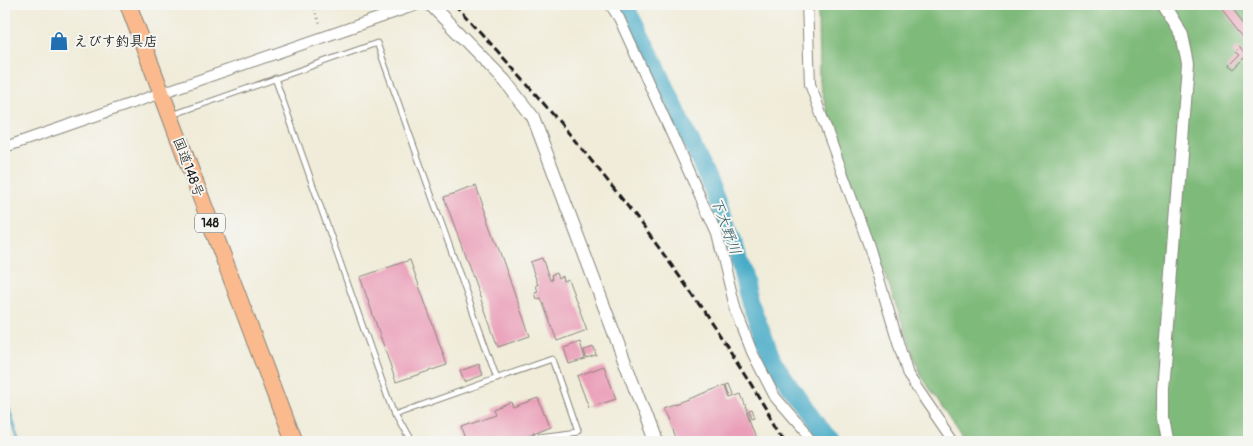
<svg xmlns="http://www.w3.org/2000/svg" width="1253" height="446" font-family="Pangolin,'Klee One',sans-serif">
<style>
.forest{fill:#7eba79;stroke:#4d6b4a}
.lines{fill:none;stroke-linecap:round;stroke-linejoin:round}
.stream{stroke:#47abc7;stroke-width:3}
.river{stroke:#47abc7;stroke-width:18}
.building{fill:#ea9eb8}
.service-casing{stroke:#86847a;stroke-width:7}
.minor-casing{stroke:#86847a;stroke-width:12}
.tertiary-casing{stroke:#86847a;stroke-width:14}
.trunk-casing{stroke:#86847a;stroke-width:18}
.path{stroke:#86847a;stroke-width:2;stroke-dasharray:1 4;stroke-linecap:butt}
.service{stroke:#fff;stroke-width:5}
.minor{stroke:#fff;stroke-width:10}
.tertiary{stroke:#fff;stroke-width:12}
.trunk{stroke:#fbba8d;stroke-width:16}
.rail{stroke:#1c1c1c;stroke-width:3;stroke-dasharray:8 4;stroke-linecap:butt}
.labels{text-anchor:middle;stroke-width:4;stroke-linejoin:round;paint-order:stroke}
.shield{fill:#f6f6f2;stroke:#5d5d5c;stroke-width:1}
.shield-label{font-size:12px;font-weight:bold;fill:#1c1c1c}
.poi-label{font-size:14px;font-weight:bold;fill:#1c1c1c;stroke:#f6f6f2;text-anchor:start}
.street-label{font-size:14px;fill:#1c1c1c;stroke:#f6f6f2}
.water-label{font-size:15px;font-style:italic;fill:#2f5c69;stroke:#f6f6f2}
</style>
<rect width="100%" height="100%" fill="#f6f6f2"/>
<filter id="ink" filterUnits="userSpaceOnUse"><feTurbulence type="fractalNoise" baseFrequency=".02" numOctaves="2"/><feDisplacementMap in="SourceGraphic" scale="10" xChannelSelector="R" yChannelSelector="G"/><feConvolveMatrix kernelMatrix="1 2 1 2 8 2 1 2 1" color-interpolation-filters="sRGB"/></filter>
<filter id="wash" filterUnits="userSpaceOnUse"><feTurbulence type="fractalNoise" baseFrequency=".0096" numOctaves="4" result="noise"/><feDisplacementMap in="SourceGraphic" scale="20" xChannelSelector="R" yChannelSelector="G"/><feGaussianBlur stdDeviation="1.12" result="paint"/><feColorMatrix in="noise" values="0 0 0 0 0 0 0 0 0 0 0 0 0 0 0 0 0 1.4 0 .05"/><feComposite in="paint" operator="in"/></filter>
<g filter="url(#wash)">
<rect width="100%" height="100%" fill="#f0ecd9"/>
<path class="forest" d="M815,4H1249V442H964L921,375L830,121L819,81L818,15Z"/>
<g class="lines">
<path class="stream" d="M4,392L19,442"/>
<path class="river" d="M624,4L655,63L710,184L735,246L749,300L773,361L817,425L834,442"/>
</g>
<g id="blocks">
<g class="building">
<path d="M1217,4H1229L1249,30V45Z"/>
<path d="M1238,46L1247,54L1232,69L1227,65L1238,54L1234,51Z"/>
<path d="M476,186L530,336L498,347L444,197Z"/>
<path d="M542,258L550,280H552L551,275L556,273L558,278L562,276L563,281L568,279L587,330L557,341L541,298L537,299L535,293L538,292L536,285H538L530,262Z"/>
<path d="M410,260L447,365L396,382L360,277Z"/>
<path d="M580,342L585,359L569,364L564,348Z"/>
<path d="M594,347L596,355L586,358L584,350Z"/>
<path d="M479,364L483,375L464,382L460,371Z"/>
<path d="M604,366L616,399L589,408L577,376Z"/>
<path d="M730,384L734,394L730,395L727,385Z"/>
<path d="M726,385L730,398L741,394L759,442H676L663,408Z"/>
<path d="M538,398L549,427L532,434L534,440L523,442L522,437L508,442H468L462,426L495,414L493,409L511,402L513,407Z"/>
<path d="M752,409L755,417L752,418L749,410Z"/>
</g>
</g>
</g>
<g filter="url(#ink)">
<use href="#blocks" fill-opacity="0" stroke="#86847a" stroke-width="1"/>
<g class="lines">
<g class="service-casing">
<g id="service">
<path d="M275,78L394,415L409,442"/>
<path d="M172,115L377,43L497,379"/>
<path d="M394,415L552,359L577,432L537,437L522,442"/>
</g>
</g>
<g class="minor-casing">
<g id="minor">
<path d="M610,4L619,18L717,234L736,311L752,352L775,397L814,442"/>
<path d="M807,4L810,84L869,246L908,375L954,442"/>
<path d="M11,145L419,4"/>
</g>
</g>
<g class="tertiary-casing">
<g id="tertiary">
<path d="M430,4L505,81L533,117L655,442"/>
<path d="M1163,4L1182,35L1188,63L1163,390V418L1167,442"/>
</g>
</g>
<g class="trunk-casing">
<path id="trunk" d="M128,4L293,442"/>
</g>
<path class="path" d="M312,4L321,27"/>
<use href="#service" class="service"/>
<use href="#minor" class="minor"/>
<use href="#tertiary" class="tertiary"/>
<use href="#trunk" class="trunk"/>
<path class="rail" d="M454,4C579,137 695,282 785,442"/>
</g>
</g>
<defs>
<g id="shop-bare" transform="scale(1.5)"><path d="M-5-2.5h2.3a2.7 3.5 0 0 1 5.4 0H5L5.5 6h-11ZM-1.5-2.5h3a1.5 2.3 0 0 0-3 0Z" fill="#1f6fb2" stroke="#f6f6f2" stroke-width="2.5" paint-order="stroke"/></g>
</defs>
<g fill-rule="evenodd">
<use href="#shop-bare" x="59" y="41"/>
</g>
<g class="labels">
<rect class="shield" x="195" y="213.5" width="30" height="19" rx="4"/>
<g class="shield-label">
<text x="210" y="227">148</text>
</g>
<g class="poi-label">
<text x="74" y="46">えびす釣具店</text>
</g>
<g class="street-label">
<text transform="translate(189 167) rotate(69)" y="5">国道148号</text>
</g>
<g class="water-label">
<text transform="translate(726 226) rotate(70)" y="5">下大野川</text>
</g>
</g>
<rect width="1253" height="446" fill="none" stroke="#f6f6f2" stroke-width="20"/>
</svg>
